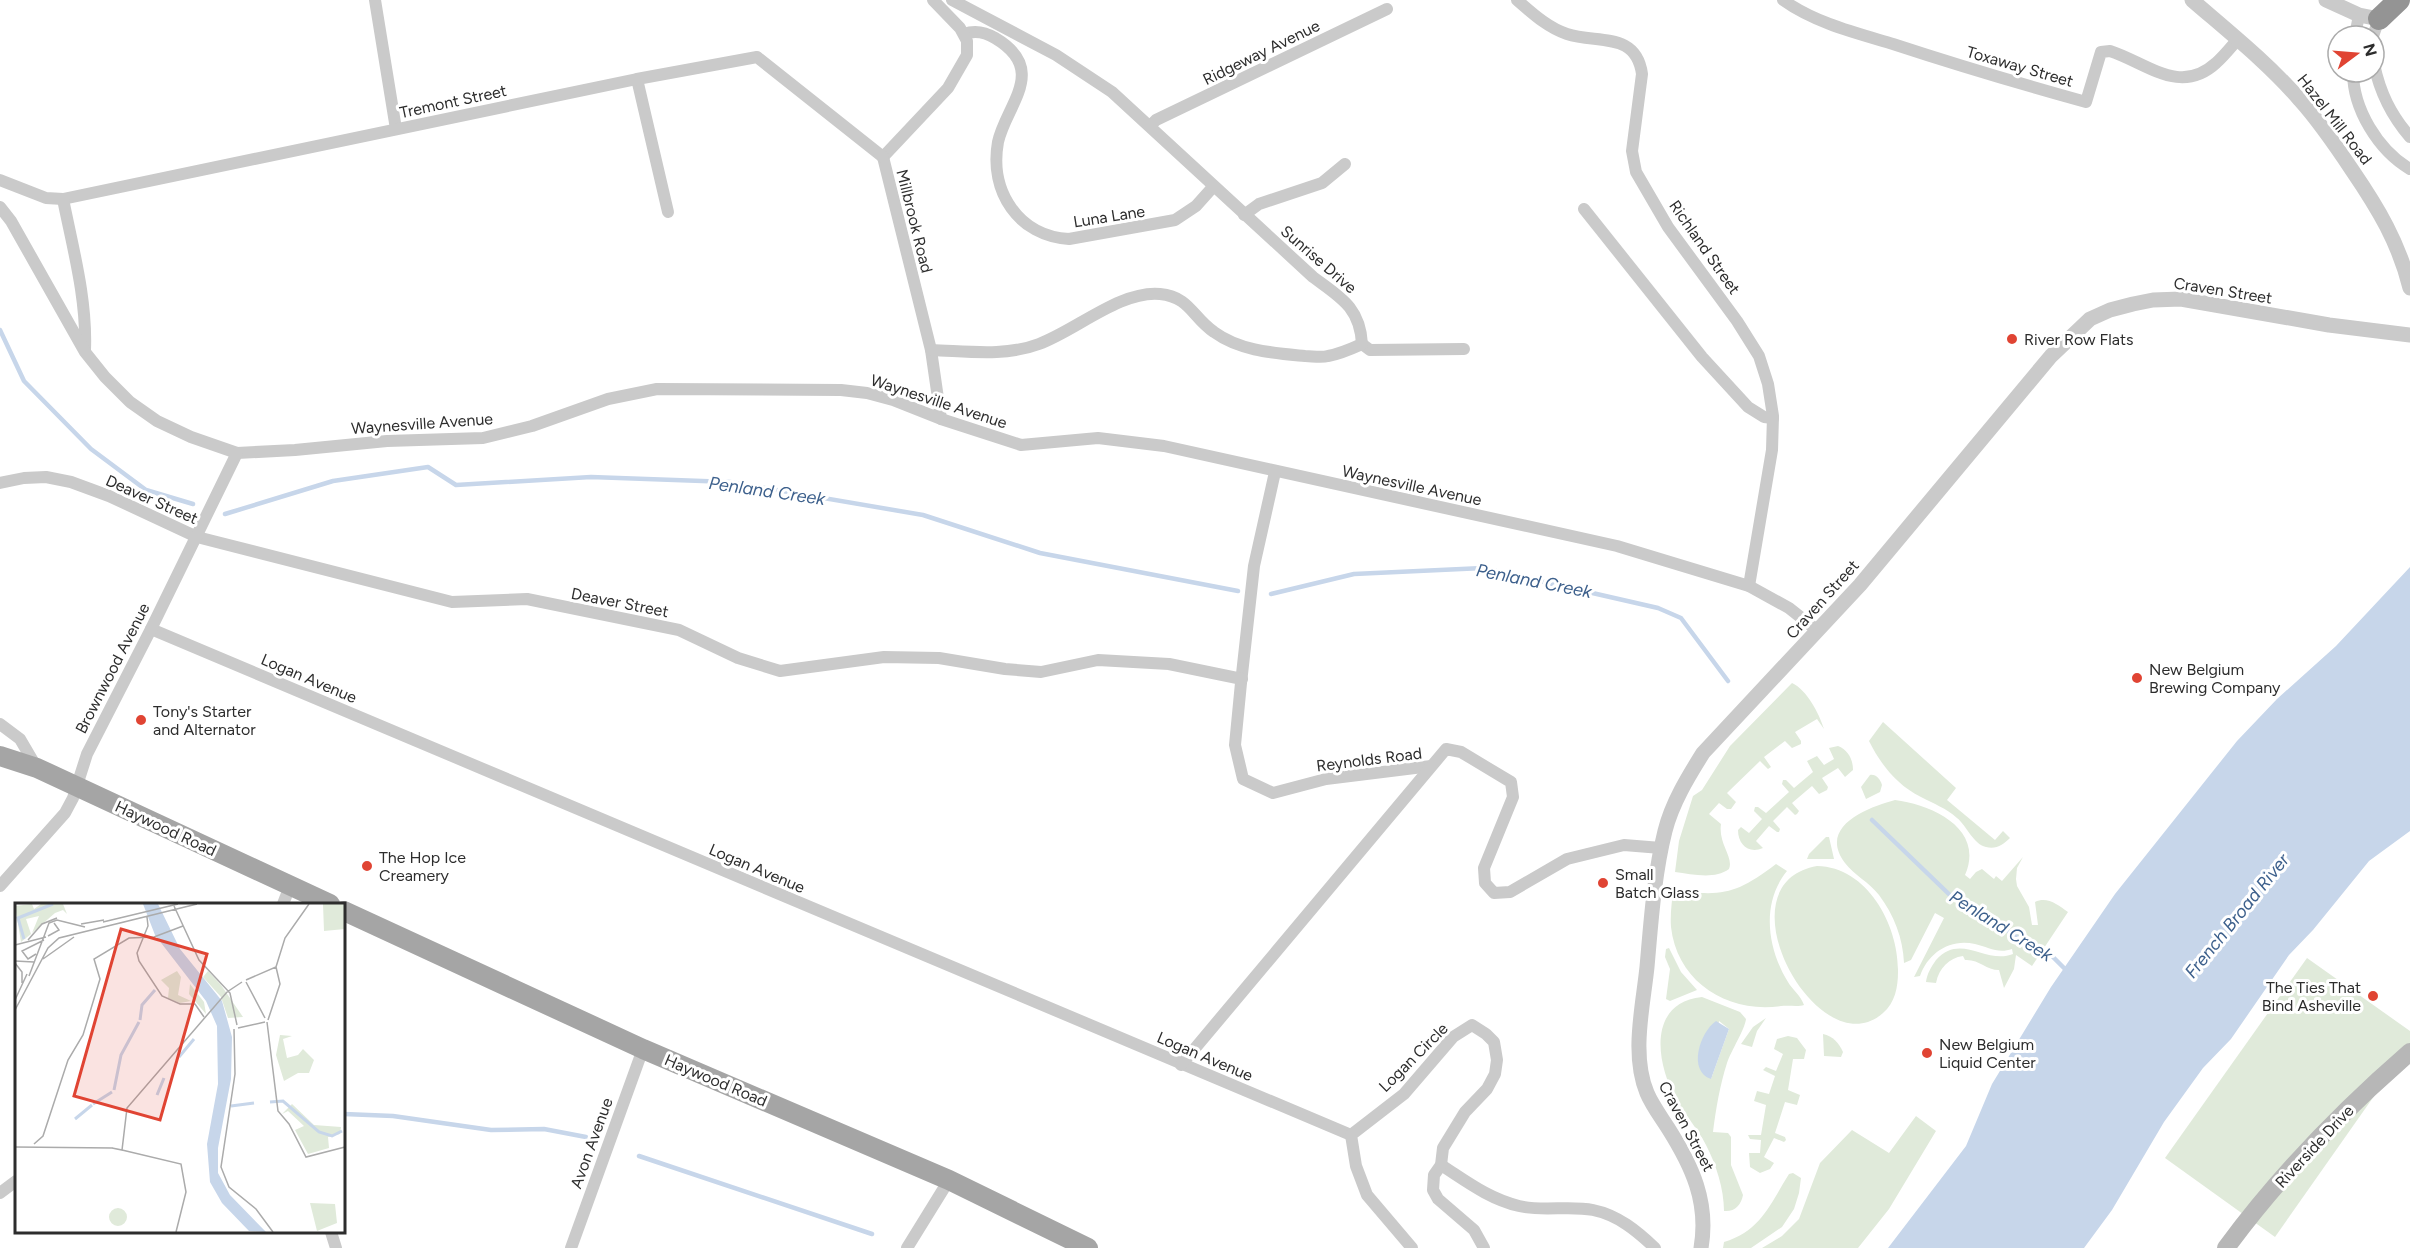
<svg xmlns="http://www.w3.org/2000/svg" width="2410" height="1248" font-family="Figtree,sans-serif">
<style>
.green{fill:#e0eada;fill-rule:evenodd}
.water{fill:#c7d6ea}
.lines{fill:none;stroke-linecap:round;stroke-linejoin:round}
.stream{stroke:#c7d6ea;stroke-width:4.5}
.minor{stroke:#cacaca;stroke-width:12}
.tertiary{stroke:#cacaca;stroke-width:15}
.secondary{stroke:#b7b7b7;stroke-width:18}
.primary{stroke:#a5a5a5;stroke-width:20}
.motorway{stroke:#949494;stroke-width:22}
.poi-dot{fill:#e04433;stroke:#fff;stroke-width:2}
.labels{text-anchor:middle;stroke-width:6;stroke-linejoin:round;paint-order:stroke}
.street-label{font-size:16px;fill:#2d2d2d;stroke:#fff}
.poi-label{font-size:16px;fill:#2d2d2d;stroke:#fff;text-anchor:start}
.water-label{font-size:18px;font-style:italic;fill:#3d608c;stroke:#fff}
.inset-river{fill:none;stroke:#c7d6ea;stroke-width:3}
.inset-road{fill:none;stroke:#ababab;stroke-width:1.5}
.view{fill:#e04433;fill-opacity:0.15;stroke:#e04433;stroke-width:3}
.inset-edge{fill:none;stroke:#2d2d2d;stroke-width:3}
</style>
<rect width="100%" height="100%" fill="#fff"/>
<g class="green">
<path d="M1792,683C1807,690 1819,713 1824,729L1817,719L1795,732L1801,741V744L1792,748L1785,741L1764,757L1771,767L1768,769L1760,761L1727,793L1736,802L1731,809H1727L1719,803L1709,814L1721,824C1718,844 1734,857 1729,869C1714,880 1692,874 1675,872L1679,841L1693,796L1702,790L1730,746Z"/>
<path d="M1883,722L1956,788L1947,800L1995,840L2003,831L2010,838C2004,844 1996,850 1986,847C1973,844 1967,826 1957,818C1946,808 1934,804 1921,797C1897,785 1881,765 1869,741Z"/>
<path d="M1838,746C1848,750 1853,759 1853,770L1845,777L1838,768L1822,778L1828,787L1827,790L1819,794L1812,786L1792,803L1799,811L1797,814L1795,815L1787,807L1773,821L1780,829L1779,832H1777L1769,826L1756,841L1763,848C1749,854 1738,845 1738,830L1741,827L1749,833L1762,819L1754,811L1755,807H1758L1766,813L1789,792L1782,784L1783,780H1786L1794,788L1813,772L1807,761L1817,756L1824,765L1834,759L1829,748Z"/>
<path d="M1870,775C1876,774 1880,779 1882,785L1880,792L1866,799L1861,787Z"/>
<path d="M1895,800C1933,805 1985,829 1965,875L1970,879L1976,872L1982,869L1994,879L1996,876L2002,881L2023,857L2017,868L2016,879L2017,886L2029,907L2032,925H2038L2035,902C2047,896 2058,905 2068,912L2032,966L2016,955L2014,969L2004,988L1999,970C1986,970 1979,959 1965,960L1963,956C1949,958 1939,968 1936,983L1926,982C1927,974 1931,967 1936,960C1961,932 1986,965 2013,954L2012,949C1998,954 1988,947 1975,944C1950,938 1928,953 1920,976L1914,977L1944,918L1935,913L1911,960L1904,963C1903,938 1894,915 1879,895C1869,882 1854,875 1845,863C1817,826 1869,807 1895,800Z"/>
<path d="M1826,837H1829L1834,859H1807L1809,854Z"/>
<path d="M1776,864L1787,871C1761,903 1767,948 1788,982C1792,989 1801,996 1804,1005C1798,1007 1789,1005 1781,1006C1728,1014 1677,982 1671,927C1670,914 1672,902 1673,890C1723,897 1736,894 1776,864Z"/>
<path d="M1817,866C1868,867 1899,926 1898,972C1898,987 1895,1003 1883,1013C1819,1070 1716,884 1817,866Z"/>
<path d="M1669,948L1681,972L1697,990L1670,1001L1666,999L1670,969L1665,957L1666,949Z"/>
<path d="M2307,958L2410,1031V1045L2275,1237L2165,1158Z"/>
<path d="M1702,997L1740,1012L1746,1019C1745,1029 1731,1051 1727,1063C1720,1085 1716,1108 1713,1132L1728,1133L1731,1137V1165L1743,1195C1741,1205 1735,1212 1724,1211C1724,1189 1716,1164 1706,1145C1698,1129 1685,1115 1676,1099C1656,1063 1647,1003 1702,997ZM1719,1021L1729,1029L1711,1079Z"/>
<path d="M1766,1018L1757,1031L1752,1047L1741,1044L1753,1027Z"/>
<path d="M1823,1034C1833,1036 1839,1043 1843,1052L1841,1057L1824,1056Z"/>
<path d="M1788,1036L1797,1038L1806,1050L1804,1059H1793L1788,1090L1800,1095L1797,1105L1785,1102L1775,1133L1785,1137L1786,1140L1784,1142L1774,1138L1764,1157L1774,1163L1770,1169L1760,1173L1750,1167L1749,1153H1760L1761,1140L1750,1139L1748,1135H1761L1766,1105L1754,1101L1757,1091L1769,1094L1775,1076L1763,1070L1766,1067L1776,1071L1783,1054L1774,1049L1777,1039Z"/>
<path d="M1916,1116L1936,1131L1889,1209L1858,1248H1762L1782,1236L1799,1219L1820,1163L1852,1130L1889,1153Z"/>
<path d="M1793,1173L1801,1178L1799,1193L1794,1209L1782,1227L1751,1248H1723L1724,1242C1761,1231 1770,1204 1789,1174Z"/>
</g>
<g class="water">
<path d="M2410,567V831L2369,861L2313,930L2289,955L2231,1039L2203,1068L2164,1122L2112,1210L2084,1248H1888L1966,1146L1992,1084L2051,987L2115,894L2237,741L2277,699L2336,646Z"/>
<path d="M1716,1021L1729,1029L1711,1079C1687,1071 1700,1032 1716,1021Z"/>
</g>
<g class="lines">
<g class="stream">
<path d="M0,330L24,381L91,449L146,490L193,504"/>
<path d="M225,514L333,481L428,467L456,485L591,477L730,482L923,515L1040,553L1238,591"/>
<path d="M1271,594L1354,574L1483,568L1658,608L1681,618L1728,681"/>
<path d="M1872,820L1953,898L1988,917L2021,940L2052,956L2067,971"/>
<path d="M344,1114L393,1116L491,1130L544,1129L586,1137"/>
<path d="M639,1156L872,1234"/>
</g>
<g class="minor">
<path d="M375,0L396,129"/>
<path d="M1517,0C1532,13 1548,28 1567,34C1597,44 1636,31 1642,74L1632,151L1636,172L1668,227L1737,321L1759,356L1768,384L1773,416L1772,450L1749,586"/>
<path d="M1783,0C1815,23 1856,33 1893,44C1957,65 2021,84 2086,102L2101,52L2110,51C2147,63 2180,96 2216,63C2224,56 2231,47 2238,39"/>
<path d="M964,34C975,30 985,32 995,38C1049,70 1006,105 998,142C989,192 1019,236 1069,239L1175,220L1196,206L1213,187"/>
<path d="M2355,36L2359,15"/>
<path d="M2373,36L2379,19"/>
<path d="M2374,64C2380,93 2391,115 2410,137"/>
<path d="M2353,72C2353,109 2378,150 2410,169"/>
<path d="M637,79L668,212"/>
<path d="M1150,126L1156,120L1387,9"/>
<path d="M883,157L931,350L941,419"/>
<path d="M883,157L948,88L967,55V41L960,28L933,0"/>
<path d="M0,180L46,198L63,199L637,79L757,57L883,157"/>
<path d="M63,199C73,249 87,299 85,350"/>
<path d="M0,207L11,221L85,352L105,377L130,402L157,421L191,437L237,453L295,450L387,441L483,438L532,426L608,399L657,389L841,390L867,393L893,400L941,419L1021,445L1098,438L1164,446L1617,546L1749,586L1789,608L1818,631"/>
<path d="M1584,209L1702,357L1748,407L1764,417L1773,418"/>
<path d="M1244,215L1259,204L1322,183L1345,164"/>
<path d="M1362,344L1370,350L1464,349"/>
<path d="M931,350C966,351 1005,357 1039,344C1075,331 1121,290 1160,294C1190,297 1192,317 1214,332C1240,351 1274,353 1305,356C1312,356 1321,358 1328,356C1340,354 1351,349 1362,344C1360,307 1340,297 1313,277L1112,92L1056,55L952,0"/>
<path d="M1275,472L1254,566L1241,683L1235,745L1243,779L1273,793L1326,779L1431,766"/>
<path d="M0,483L24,478L46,477L71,482L109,496L197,537L452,602L527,599L679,630L738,658L780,671L884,657L939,658L1005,669L1041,672L1098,660L1169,664L1242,679"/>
<path d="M151,629L1351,1135"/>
<path d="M0,724L20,739L37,768"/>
<path d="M0,886L65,813L73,798L87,754L151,629L237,453"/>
<path d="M283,904L290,886"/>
<path d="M1181,1065L1446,749L1461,752L1511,782L1513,797L1484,868L1485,883L1494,893L1510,892L1567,859L1624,845L1661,848"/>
<path d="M1441,1165C1466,1181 1489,1199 1519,1206C1543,1212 1569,1205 1593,1210C1618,1215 1637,1231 1655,1248"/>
<path d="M0,1193L16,1181"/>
<path d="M331,1232L336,1248"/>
<path d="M571,1248L643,1049"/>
<path d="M907,1248L949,1180"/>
<path d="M1412,1248L1367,1195L1356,1166L1351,1135L1404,1094L1453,1037L1472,1025L1486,1034L1494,1042L1497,1060L1495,1074L1487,1089L1465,1112L1443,1148L1441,1165L1434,1175L1433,1190L1438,1199L1474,1230L1484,1248"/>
</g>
<g class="tertiary">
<path d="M2192,0C2229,32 2268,63 2300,100C2319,121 2336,146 2352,170C2378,208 2399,243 2410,288"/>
<path d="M2326,0L2359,15L2379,19"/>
<path d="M1701,1248C1709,1202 1692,1166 1668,1128C1661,1117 1652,1105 1647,1093C1631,1055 1643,1006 1647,967C1651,922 1654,875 1665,831C1672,803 1688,777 1703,753L1860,585L2051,356L2090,319L2110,310L2133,304L2153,300L2181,299L2329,325L2410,335"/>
</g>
<path class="secondary" d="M2226,1248C2279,1176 2342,1111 2410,1052"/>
<g class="primary">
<path d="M0,756L37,768L330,904"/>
<path d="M344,911L643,1049L949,1180L1088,1248"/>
</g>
<path class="motorway" d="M2379,19L2399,0"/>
</g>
<g class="poi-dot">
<circle cx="2012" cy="339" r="6"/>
<circle cx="2137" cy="678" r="6"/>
<circle cx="141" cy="720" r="6"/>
<circle cx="367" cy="866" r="6"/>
<circle cx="1603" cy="883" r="6"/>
<circle cx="2373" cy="996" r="6"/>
<circle cx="1927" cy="1053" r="6"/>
</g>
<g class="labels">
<g class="street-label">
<text transform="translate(1261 52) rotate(-26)" y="6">Ridgeway Avenue</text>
<text transform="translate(2020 66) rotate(16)" y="6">Toxaway Street</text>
<text transform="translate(453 101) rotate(-12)" y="6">Tremont Street</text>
<text transform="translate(2335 119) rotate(52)" y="6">Hazel Mill Road</text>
<text transform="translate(1109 216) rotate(-9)" y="6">Luna Lane</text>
<text transform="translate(915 221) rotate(76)" y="6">Millbrook Road</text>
<text transform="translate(1705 247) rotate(55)" y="6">Richland Street</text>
<text transform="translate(1319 259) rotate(41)" y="6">Sunrise Drive</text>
<text transform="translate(2223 290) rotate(9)" y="6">Craven Street</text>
<text transform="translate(939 401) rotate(18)" y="6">Waynesville Avenue</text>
<text transform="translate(422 423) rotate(-4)" y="6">Waynesville Avenue</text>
<text transform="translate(1412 485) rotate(12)" y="6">Waynesville Avenue</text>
<text transform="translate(152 499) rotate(24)" y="6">Deaver Street</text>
<text transform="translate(1822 599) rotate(-48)" y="6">Craven Street</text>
<text transform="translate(620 602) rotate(11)" y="6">Deaver Street</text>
<text transform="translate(112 668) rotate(-63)" y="6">Brownwood Avenue</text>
<text transform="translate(309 678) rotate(23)" y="6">Logan Avenue</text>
<text transform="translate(1369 759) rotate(-7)" y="6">Reynolds Road</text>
<text transform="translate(166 828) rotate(25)" y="6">Haywood Road</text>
<text transform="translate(757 868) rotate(23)" y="6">Logan Avenue</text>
<text transform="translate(1205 1056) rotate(23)" y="6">Logan Avenue</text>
<text transform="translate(1413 1057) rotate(-45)" y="6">Logan Circle</text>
<text transform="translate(716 1080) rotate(23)" y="6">Haywood Road</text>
<text transform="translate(1687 1126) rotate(62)" y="6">Craven Street</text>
<text transform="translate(591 1143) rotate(-70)" y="6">Avon Avenue</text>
<text transform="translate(2314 1146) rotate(-47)" y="6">Riverside Drive</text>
</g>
<g class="poi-label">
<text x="2024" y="345">River Row Flats</text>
<text x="2149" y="675">New Belgium<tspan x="2149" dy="18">Brewing Company</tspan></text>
<text x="153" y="717">Tony's Starter<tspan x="153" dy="18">and Alternator</tspan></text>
<text x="379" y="863">The Hop Ice<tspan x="379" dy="18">Creamery</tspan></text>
<text x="1615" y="880">Small<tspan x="1615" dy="18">Batch Glass</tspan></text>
<text x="2361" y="993" text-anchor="end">The Ties That<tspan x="2361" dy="18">Bind Asheville</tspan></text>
<text x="1939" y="1050">New Belgium<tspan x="1939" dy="18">Liquid Center</tspan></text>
</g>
<g class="water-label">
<text transform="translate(767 491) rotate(8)" y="6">Penland Creek</text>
<text transform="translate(1534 581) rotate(11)" y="6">Penland Creek</text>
<text transform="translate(2237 916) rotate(-51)" y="6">French Broad River</text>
<text transform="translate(2001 926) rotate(32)" y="6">Penland Creek</text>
</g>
</g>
<g transform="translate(15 903)">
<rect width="330" height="330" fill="#fff"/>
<path d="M17,1L19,6L26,1H48L52,11L48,7L40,10L17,30L24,13L11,16L16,31L6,39L0,3ZM308,1H330V26L309,28ZM162,68L166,74L163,92L176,98L165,100L153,95L154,85L146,77ZM193,68L206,82L228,114L213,115L206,94L188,74ZM175,81L189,99L191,111L174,91ZM265,132L277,133L268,136L272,155L283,152L288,146L299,157L294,170H283L269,178L261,152ZM277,201L299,222L326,224L325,231L313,234L314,245L293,251L280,227L289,223L273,208L267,211ZM295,300L320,301L322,320L302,328ZM94 314a9 9 0 1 1 18 0a9 9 0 1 1-18 0Z" fill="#e0eada"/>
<path d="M128,1H143L165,46L207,98L217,134L216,176L203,245V270L215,292L251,329L234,328L207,300L195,279L192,241L203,181L202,123L191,98L140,32Z" fill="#c7d6ea"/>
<path class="inset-river" d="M9,36L3,15L38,1M125,117L127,102L140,87M164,154L179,136M99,187L106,152L124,119M142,192L149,175M255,199L268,198L304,229L317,233L327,228M78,201L97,189M216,203L239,200M60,216L77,202"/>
<path class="inset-road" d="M159,3L184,57L215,90L222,122M132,14L133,23L122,50L124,58L147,93L165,101H180L189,114M88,19L163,1M66,21L89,17M33,33L44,27L39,20M13,37L27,21L42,15M0,42L31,34M21,51L13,56L7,48L29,37M28,56L59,34M0,58L19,59M0,60L7,69V80M14,73L34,20L42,17L70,24M231,77L261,64L270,35L294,1M231,79L250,115M0,97L12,71M0,107L33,45L44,35L182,1M253,117L265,81L261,64M252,119L263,208L274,221L291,254L330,244M223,125L250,119M219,126L220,171L206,264L214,284L241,306L258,329M19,241L28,233L53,157L68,132L85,76L79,56L114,35L139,34L168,23M0,244L98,245M97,245L107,247L112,205L212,89L227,79M107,247L166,261L171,289L161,329"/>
<path class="view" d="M106,26L192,51L145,217L59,193Z"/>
<rect width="330" height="330" class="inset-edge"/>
</g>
<g transform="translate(2356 54) rotate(74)"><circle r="28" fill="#ffffff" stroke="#ababab" stroke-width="1.5"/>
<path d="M0-4.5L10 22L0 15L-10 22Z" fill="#e04433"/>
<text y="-9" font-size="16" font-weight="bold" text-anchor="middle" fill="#2d2d2d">N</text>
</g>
</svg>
